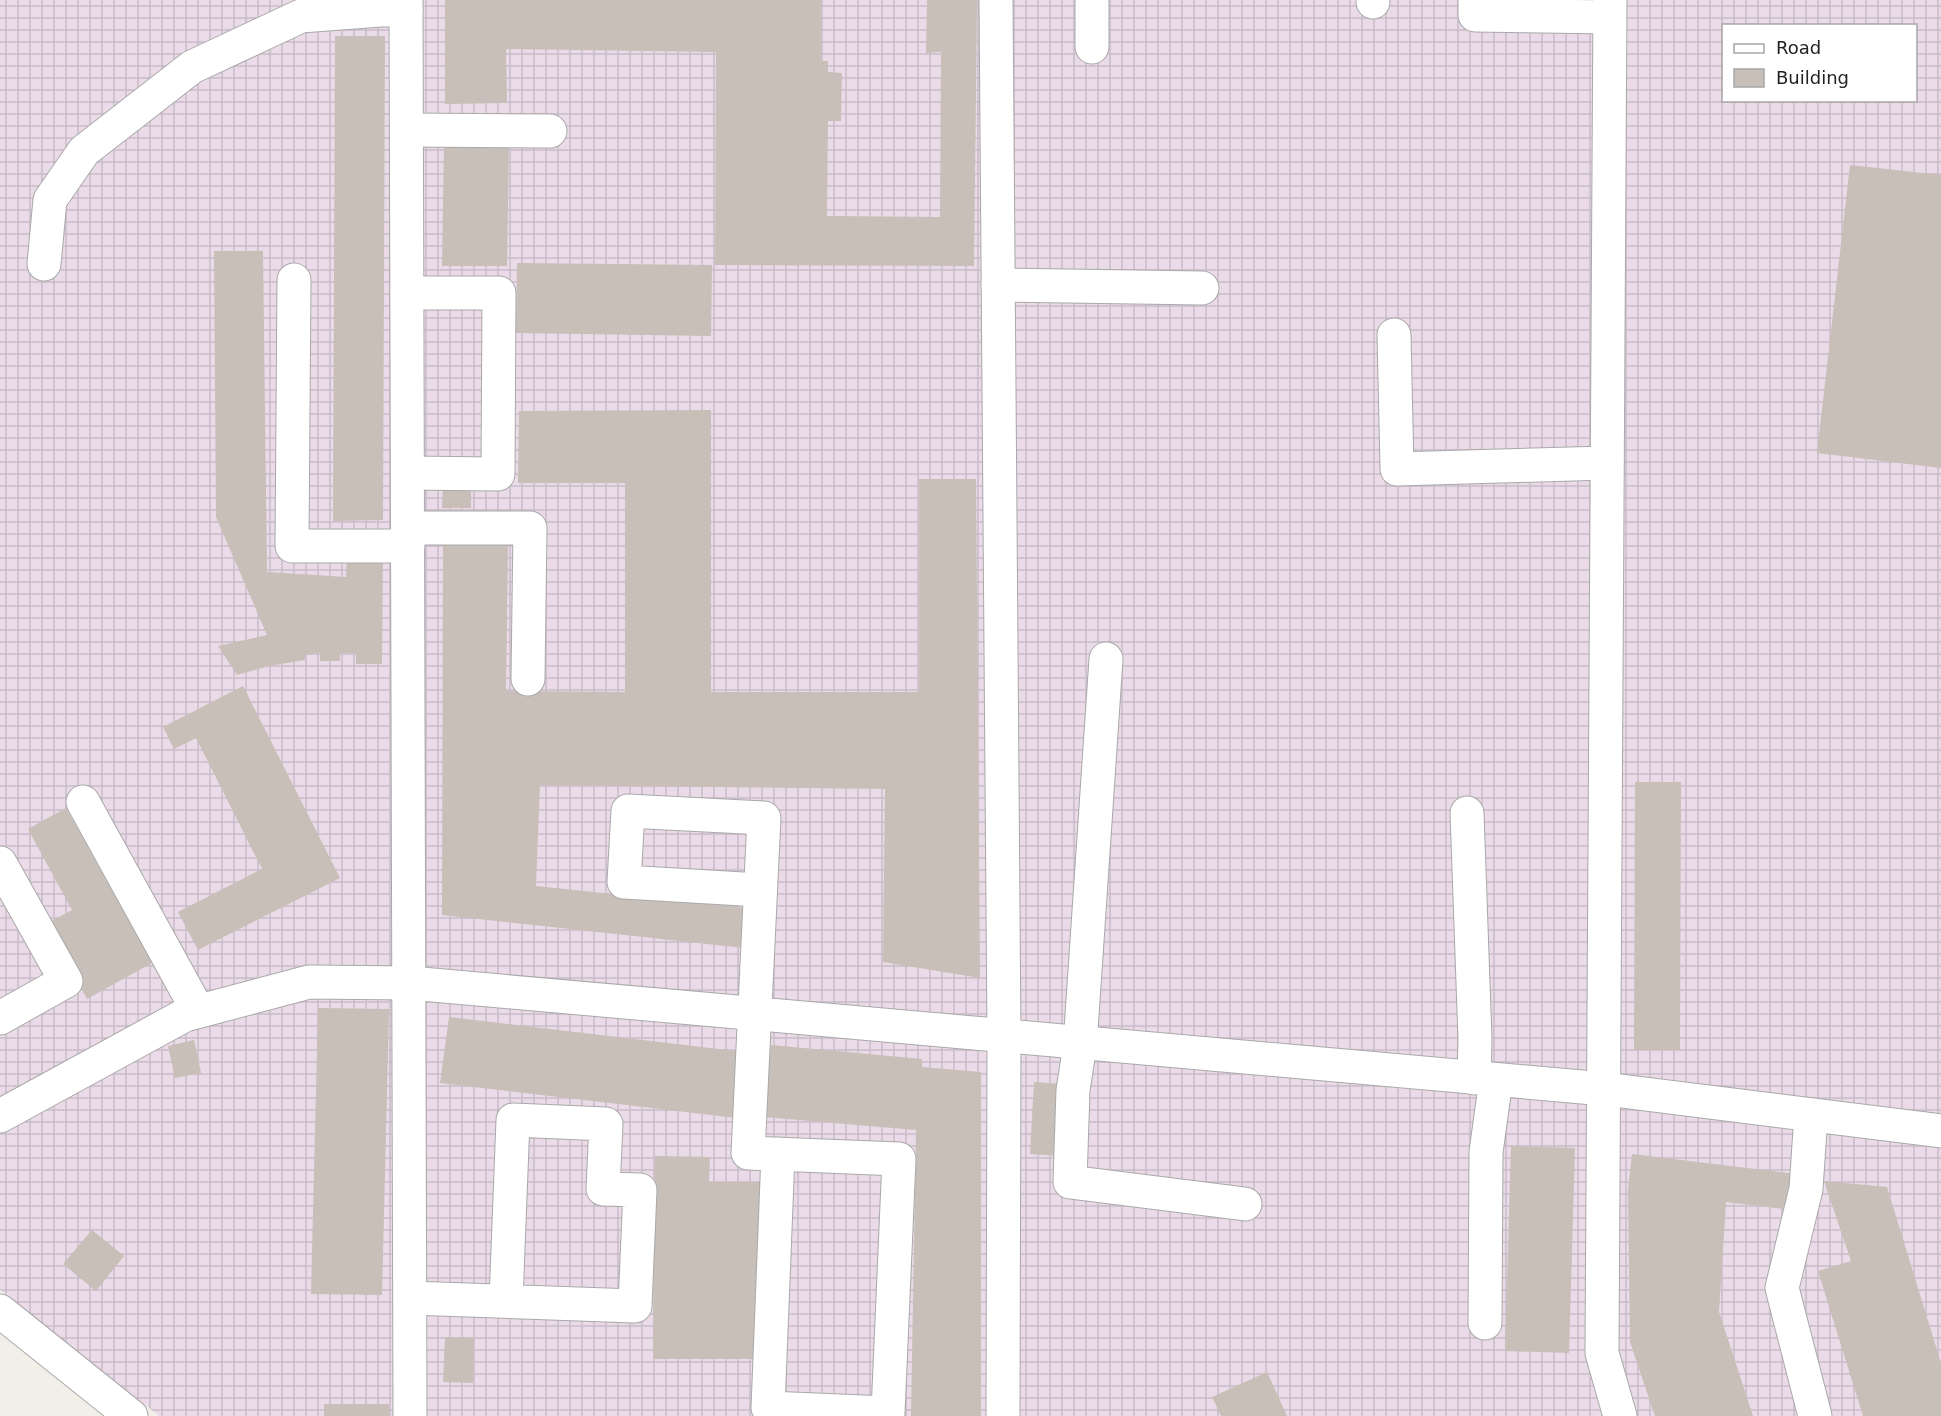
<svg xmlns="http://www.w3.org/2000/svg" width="1941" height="1416" font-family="'DejaVu Sans',sans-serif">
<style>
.industrial{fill:url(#industrial-grid);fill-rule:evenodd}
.building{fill:#c7bfb8}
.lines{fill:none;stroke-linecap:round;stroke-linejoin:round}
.minor-casing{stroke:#a9a9a9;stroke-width:35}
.minor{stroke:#fff;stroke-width:33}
</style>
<defs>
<pattern id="industrial-grid" width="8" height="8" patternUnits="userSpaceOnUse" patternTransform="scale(1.5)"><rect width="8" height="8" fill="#ebdbe8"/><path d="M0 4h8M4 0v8" fill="none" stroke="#c9bcc7"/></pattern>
</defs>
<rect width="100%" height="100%" fill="#f2efe9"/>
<path class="industrial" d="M0,0H1941V1416H159L0,1290ZM1724,26H1916V100H1724Z"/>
<g class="building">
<path d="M445,0H821V61H828V72L842,73L841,121H828L827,216L940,217L941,52L926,53L927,0H977L974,266L715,265L716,52L506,49L507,103L445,104Z"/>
<path d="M335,36H385L383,520L333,521Z"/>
<path d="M444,142H509L507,266H442Z"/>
<path d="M1850,165L1941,175V468L1817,453Z"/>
<path d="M214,251H263L267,572L346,577L347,551H383L382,664H356V653H340V661H320V653L305,655V660L269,666L237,675L218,646L267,635L216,517Z"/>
<path d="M517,263L712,265L711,336L516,333Z"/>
<path d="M711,410V692H919V479H976L980,978L883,962L885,789L540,785L536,886L746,908L744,948L442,915L443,541H508L506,691L625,692V483H518L519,411Z"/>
<path d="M443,481H471V508H442Z"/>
<path d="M243,686L340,878L198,950L178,912L262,869L196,738L174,749L163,727Z"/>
<path d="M1635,782H1681L1680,1050H1634Z"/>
<path d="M66,808L152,963L87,999L46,924L72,910L28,829Z"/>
<path d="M318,1008L389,1009L382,1295L311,1294Z"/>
<path d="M449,1017L744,1052L736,1118L440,1083Z"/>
<path d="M194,1040L201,1073L175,1078L168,1046Z"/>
<path d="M771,1045L922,1059V1067L981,1072V1416H911L916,1130L764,1117Z"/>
<path d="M1034,1082L1063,1084L1060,1156L1030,1154Z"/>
<path d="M1511,1146L1575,1148L1569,1353L1505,1351Z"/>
<path d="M1632,1154L1796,1174L1792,1210L1726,1202L1719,1312L1753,1416H1655L1630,1342L1628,1190Z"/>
<path d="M655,1156L710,1157L709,1182H764L762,1359H653Z"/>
<path d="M1824,1181L1887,1187L1941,1363V1416H1863L1818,1271L1851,1261Z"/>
<path d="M92,1230L124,1256L96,1291L63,1264Z"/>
<path d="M445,1337L474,1338L473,1383L443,1382Z"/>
<path d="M1267,1372L1287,1416H1221L1212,1397Z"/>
<rect x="324" y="1404" width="65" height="12"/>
</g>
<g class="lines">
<g class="minor-casing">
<g id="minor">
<path d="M406,0L410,1416"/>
<path d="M996,0L1004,1038L1003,1416"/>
<path d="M1092,0V47"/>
<path d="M1475,0V15L1609,17"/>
<path d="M1610,0L1602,1353L1620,1416"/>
<path d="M1373,2V0"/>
<path d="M407,130L550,131"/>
<path d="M44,264L50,200L84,151L192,67L301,16L380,10H406"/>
<path d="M294,280L292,546H408"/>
<path d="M998,285L1202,288"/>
<path d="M407,293H499L498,474L408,473"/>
<path d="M1394,335L1397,469L1607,463"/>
<path d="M408,528H530L528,679"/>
<path d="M1106,659L1080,1045L1073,1090L1070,1182L1245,1204"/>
<path d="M83,802L198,1011"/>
<path d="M1467,813L1475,1039L1474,1078"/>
<path d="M0,863L66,981L0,1018"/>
<path d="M760,890L624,882L628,811L764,818L748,1153L899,1159L888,1413L768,1408L778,1154"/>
<path d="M1811,1115L1806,1189L1782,1288L1815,1416"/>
<path d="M0,1116L185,1015L309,982L410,983L1605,1089L1941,1131"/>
<path d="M410,1298L439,1299L635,1306L640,1190L603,1189L606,1124L513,1120L506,1301"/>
<path d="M0,1311L131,1416"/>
<path d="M1485,1323L1486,1152L1496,1080"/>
</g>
</g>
<use href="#minor" class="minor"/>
</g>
<rect x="1722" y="24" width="195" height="78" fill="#ffffff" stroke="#a7a7a7" stroke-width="1.5"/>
<rect x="1734" y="44" width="30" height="9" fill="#ffffff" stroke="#a7a7a7" stroke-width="1.5"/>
<text x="1776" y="54" font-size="18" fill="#222222">Road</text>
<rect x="1734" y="69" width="30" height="18" fill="#c7bfb8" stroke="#a7a7a7" stroke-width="1.5"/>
<text x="1776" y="84" font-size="18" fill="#222222">Building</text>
</svg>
